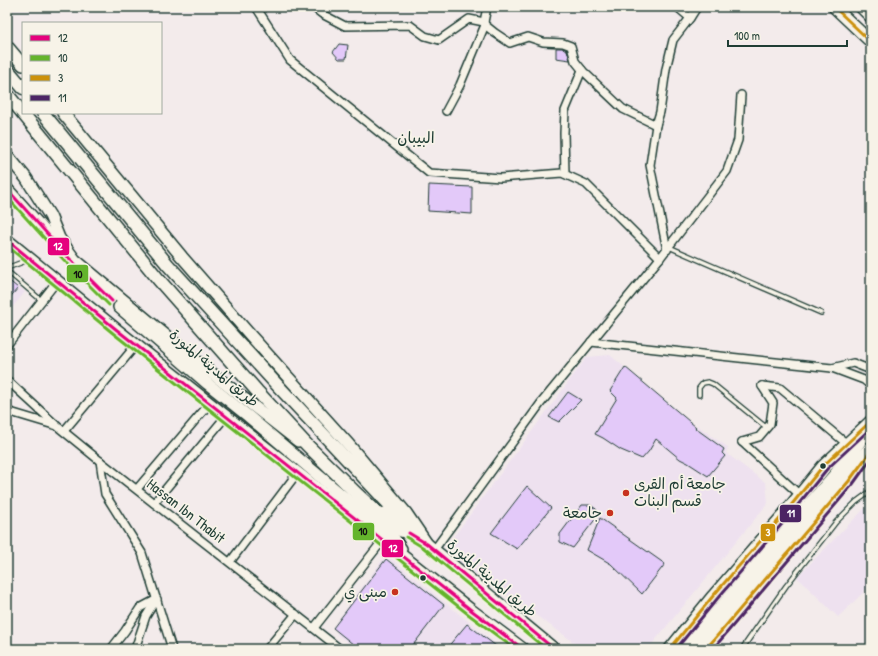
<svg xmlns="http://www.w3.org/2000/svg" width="878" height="656" font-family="'Patrick Hand','Playpen Sans Arabic',sans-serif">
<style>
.built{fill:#eee1ef}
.building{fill:#e3c9f9;stroke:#1f3d34}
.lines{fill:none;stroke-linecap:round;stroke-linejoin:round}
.service-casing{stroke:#1f3d34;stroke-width:6}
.minor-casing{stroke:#1f3d34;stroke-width:10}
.primary-casing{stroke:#1f3d34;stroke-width:14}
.trunk-casing{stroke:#1f3d34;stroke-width:14}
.motorway-casing{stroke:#1f3d34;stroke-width:15}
.service{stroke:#f7f3e8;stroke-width:3.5}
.minor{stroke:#f7f3e8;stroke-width:7}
.primary{stroke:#f7f3e8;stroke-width:11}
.trunk{stroke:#f7f3e8;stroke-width:11}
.motorway{stroke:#f7f3e8;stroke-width:12}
.bus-1-casing{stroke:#f7f3e8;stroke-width:6}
.bus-2-casing{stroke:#f7f3e8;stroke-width:6}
.bus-3-casing{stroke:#f7f3e8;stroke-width:6}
.bus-4-casing{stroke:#f7f3e8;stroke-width:6}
.bus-1{stroke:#e5007d;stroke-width:3}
.bus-2{stroke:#64b42c;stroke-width:3}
.bus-3{stroke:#cc910a;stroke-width:3}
.bus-4{stroke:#4c2464;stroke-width:3}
.bus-dot{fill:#1f3d34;stroke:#f7f3e8;stroke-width:1.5}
.poi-dot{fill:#c8321e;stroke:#f7f3e8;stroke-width:1.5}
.labels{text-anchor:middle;stroke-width:3.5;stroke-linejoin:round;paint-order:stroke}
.street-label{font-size:15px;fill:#1f3d34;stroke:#f7f3e8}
.poi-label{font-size:15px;fill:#1f3d34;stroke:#f7f3e8;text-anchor:end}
.neighbourhood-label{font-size:16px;fill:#1f3d34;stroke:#f7f3e8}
.line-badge{stroke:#f7f3e8;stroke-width:1.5}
.badge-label{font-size:11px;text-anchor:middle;font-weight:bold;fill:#fff}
.pale-badge-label{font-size:11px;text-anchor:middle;font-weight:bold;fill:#111}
</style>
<rect width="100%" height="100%" fill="#f3ebeb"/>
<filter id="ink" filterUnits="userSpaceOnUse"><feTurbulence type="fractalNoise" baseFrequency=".025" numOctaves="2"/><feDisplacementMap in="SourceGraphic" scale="8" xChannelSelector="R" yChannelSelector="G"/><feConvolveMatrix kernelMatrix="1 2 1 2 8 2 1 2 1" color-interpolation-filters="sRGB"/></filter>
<g filter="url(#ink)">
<g class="built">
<path d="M7,276L25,292L7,314Z"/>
<path d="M610,355L696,427L697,425L713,437L728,447L726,453L766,483L768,503L648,649H582L564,635L451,556L449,543L587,357Z"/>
<path d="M871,502V585L838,617L797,577Z"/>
<path d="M390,558L502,649H357L337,635L335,624L383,559Z"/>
</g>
<g class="building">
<path d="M339,44L348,45L346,59H339L333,52Z"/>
<path d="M556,48H562L567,50L570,60L556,58Z"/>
<path d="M429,185L472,187V214L428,211Z"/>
<path d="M7,279L18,288L7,301Z"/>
<path d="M625,367L696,427L695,428L724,449L722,453L725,456L708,476L688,463L680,459L656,439L649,451L642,459L621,450L603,438L595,434L617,398L610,391Z"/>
<path d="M568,392L581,400L559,422L549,417Z"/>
<path d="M527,486L551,508L517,549L491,533Z"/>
<path d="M582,505H590L596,509L597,517L573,548L560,542V534Z"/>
<path d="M600,518L665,564L642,594L611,564L587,550Z"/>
<path d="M386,559L444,605L410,649H359L333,628Z"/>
<path d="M467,624L500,649H446Z"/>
</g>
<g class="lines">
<g class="service-casing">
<g id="service">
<path d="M669,247L821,313"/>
<path d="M7,268L28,260"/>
<path d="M7,271L41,300"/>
<path d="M699,395V388L703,383L708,382L713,384L767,428"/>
<path d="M742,649L786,586L836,522L856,502L871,491"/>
</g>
</g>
<g class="minor-casing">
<g id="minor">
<path d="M256,7L290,60L429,173L501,178L562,173L586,184L660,258"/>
<path d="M313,7L322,14L345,26L410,25L425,36L439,40L469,19L484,22"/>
<path d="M677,7L690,18"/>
<path d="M485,25L495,33L510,43L528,37L543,42L563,43L571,46L575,61L583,71L623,109L656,125"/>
<path d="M446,111L460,85L485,25L484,22L487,7"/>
<path d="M565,174L564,133L565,111L582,70"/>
<path d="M667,250L650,165L656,125L660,112L666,69L673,40L690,18L697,7"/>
<path d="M591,342L832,368L864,380L871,386"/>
<path d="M7,345L57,281"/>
<path d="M832,368L853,363L871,370"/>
<path d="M7,380L56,425"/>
<path d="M762,386L780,388L847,444"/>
<path d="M7,411L57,426L100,461L340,649"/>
<path d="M64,431L136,345"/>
<path d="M742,442L800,495"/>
<path d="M742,442L759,437L770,424L773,403L762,386"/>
<path d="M100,461L105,494L142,553L172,649"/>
<path d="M137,489L210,403"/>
<path d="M154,503L226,416"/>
<path d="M434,550L541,403L660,258L727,171L738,140L741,95"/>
<path d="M230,562L298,472"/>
<path d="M314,628L383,540"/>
<path d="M111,649L125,631L140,608L157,599"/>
<path d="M135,649L146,616L156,600"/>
<path d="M267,649L296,614"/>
</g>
</g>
<g class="primary-casing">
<g id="primary">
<path d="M834,7L871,42"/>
<path d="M861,7L871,17"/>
<path d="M7,46L23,65"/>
<path d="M63,113L182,257L251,336L349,445L406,513L427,544"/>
<path d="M670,649L713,596L784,514L823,466L871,421"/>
<path d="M685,649L835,474L866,434"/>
<path d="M696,649L861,456L871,447"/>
</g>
</g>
<g class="trunk-casing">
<g id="trunk">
<path d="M7,155L26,178L50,216L59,238L75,260L200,364L298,441"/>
<path d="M7,189L61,249"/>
<path d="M7,240L117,330L471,610L523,649"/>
<path d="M119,307L208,384L248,416L395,540L401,549"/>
<path d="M385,513L409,533L427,544L554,649"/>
</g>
</g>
<g class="motorway-casing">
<g id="motorway">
<path d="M7,69L23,88"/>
<path d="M7,94L159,280L257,391L307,445L358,495L394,528L409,533"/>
<path d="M43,113L168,265L279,387L402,518L409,533"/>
</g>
</g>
<use href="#service" class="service"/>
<use href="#minor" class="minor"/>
<use href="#primary" class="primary"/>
<use href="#trunk" class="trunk"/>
<use href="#motorway" class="motorway"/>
<g class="bus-1-casing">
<g id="bus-1">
<path d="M7,189L68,257L112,301"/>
<path d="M7,240L117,330L471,610L523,649"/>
<path d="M409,533L427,544L554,649"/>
</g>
</g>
<g class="bus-2-casing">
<g id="bus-2">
<path d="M7,197L64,260L109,305"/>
<path d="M7,246L114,334L468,614L515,649"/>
<path d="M406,537L424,548L546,649"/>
</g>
</g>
<g class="bus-3-casing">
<g id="bus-3">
<path d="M834,7L871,42"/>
<path d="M670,649L713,596L784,514L823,466L871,421"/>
<path d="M706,649L849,481L871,451"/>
</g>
</g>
<g class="bus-4-casing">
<g id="bus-4">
<path d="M676,649L717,599L788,517L827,469L871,428"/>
<path d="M713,649L853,484L871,459"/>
</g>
</g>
<use href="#bus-1" class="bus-1"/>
<use href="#bus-2" class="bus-2"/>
<use href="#bus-3" class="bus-3"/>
<use href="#bus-4" class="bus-4"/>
</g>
</g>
<g class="bus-dot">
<circle cx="823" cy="466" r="3.5"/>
<circle cx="423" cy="578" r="3.5"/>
</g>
<g class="poi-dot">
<circle cx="626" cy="493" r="4"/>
<circle cx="610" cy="513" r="4"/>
<circle cx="395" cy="592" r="4"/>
</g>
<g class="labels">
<g class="street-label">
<text transform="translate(214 368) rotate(40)" y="5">طريق المدينة المنورة</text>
<text transform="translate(186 511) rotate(38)" y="5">Hassan Ibn Thabit</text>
<text transform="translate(492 578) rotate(40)" y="5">طريق المدينة المنورة</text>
</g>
<g class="poi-label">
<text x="634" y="489" text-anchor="start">جامعة أم القرى<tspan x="634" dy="17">قسم البنات</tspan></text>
<text x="602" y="518">جامعة</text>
<text x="387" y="597">مبنى ي</text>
</g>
<g class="neighbourhood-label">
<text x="416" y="143">البيبان</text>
</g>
</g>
<g class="line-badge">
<rect x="47" y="237" width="23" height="19" rx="4" fill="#e5007d"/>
<rect x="66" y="264" width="23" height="19" rx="4" fill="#64b42c"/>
<rect x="779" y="504" width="23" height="19" rx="4" fill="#4c2464"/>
<rect x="352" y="522" width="23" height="19" rx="4" fill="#64b42c"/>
<rect x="760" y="523" width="16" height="19" rx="4" fill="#cc910a"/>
<rect x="381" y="539" width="23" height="19" rx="4" fill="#e5007d"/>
</g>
<g class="badge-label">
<text x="58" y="250">12</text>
<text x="791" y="517">11</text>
<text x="768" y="536">3</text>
<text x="393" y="552">12</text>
</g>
<g class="pale-badge-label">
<text x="78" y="278">10</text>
<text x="363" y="535">10</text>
</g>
<rect width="878" height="656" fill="none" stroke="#f7f3e8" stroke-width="24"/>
<rect x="12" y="12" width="854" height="632" fill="none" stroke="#1f3d34" stroke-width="1.5" filter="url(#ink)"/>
<rect x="22" y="22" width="140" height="92" fill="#f7f3e8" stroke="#a1aaa0"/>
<rect x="30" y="35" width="20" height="6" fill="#e5007d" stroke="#a1aaa0"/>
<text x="58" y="42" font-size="12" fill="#1f3d34">12</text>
<rect x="30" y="55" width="20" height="6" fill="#64b42c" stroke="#a1aaa0"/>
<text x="58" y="62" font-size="12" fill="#1f3d34">10</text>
<rect x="30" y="75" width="20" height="6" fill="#cc910a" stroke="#a1aaa0"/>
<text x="58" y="82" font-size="12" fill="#1f3d34">3</text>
<rect x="30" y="95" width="20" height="6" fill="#4c2464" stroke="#a1aaa0"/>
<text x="58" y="102" font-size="12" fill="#1f3d34">11</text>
<path d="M728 40v6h119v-6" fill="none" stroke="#1f3d34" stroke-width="2"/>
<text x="734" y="40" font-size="12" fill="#1f3d34" stroke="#f7f3e8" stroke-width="3" paint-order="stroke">100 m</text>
</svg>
